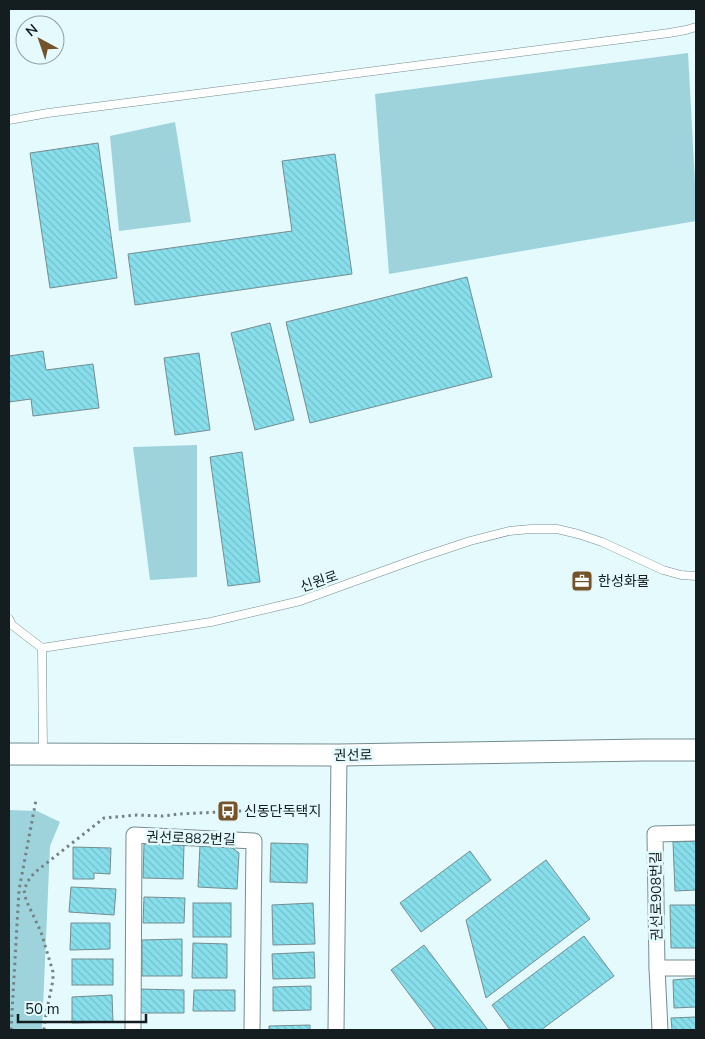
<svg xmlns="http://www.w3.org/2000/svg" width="705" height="1039" font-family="'Nunito Sans','Noto Sans KR',sans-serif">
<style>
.green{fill:#9ed3dc}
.building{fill:url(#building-back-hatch);stroke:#748d91}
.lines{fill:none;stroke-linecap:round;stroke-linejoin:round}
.lane-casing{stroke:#748d91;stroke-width:9}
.street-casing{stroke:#748d91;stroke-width:17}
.secondary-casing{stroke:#748d91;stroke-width:23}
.path{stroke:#738385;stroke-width:3;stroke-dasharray:2.5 4;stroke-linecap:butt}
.lane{stroke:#fff;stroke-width:8}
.street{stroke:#fff;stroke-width:15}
.secondary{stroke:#fff;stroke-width:21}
.labels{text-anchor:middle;stroke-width:5;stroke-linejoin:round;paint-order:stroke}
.street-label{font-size:14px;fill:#141e20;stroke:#e4fafd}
.poi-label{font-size:14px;fill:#141e20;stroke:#e4fafd;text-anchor:start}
</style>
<defs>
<pattern id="building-back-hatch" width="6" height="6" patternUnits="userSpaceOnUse" patternTransform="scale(1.25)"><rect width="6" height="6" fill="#88dfec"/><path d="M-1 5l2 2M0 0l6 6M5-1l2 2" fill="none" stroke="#74bfca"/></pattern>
</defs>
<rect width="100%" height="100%" fill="#e4fafd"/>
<g class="green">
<path d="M688,53L696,201V221L389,274L375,94Z"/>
<path d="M175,122L191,222L119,231L110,136Z"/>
<path d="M197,445V577L150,580L133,447Z"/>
<path d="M9,810L37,811L60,822L50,846L42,1030H9Z"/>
</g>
<g class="building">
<path d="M98,143L117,278L50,288L30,153Z"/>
<path d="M335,154L352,274L135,305L128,254L292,231L282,161Z"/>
<path d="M467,277L492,377L310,423L286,322Z"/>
<path d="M270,323L294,420L255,430L231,333Z"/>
<path d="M43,351L46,370L93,364L99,408L33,416L31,399L9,402V356Z"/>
<path d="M199,353L210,430L175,435L164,358Z"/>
<path d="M242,452L260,582L228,586L210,457Z"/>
<path d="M696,841V890L675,891L673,842Z"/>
<path d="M271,843L308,844L307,883L270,882Z"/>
<path d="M144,844L184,845L183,879L143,878Z"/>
<path d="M200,845L230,846L239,853L237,889L198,887Z"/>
<path d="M73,847L111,848L110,874L94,873V879H73Z"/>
<path d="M470,851L491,880L421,932L400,903Z"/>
<path d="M546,860L590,919L486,998L466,920Z"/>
<path d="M71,887L116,889L114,915L69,912Z"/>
<path d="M144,897L185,898L184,923H143Z"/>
<rect x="193" y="903" width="38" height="34"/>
<path d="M313,903L315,944L273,945L272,905Z"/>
<path d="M670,905H696V948H671Z"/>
<path d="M71,923H110V949L70,950Z"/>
<path d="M584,936L614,976L541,1030H510L492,1005Z"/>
<path d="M182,939V976H142V940Z"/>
<path d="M193,943L227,944V978H192Z"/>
<path d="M424,945L488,1030H436L391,970Z"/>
<path d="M314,952L315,978L273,979L272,954Z"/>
<rect x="72" y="959" width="41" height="26"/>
<path d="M696,978V1007L674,1008L673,980Z"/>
<path d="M311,986V1010L273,1011V987Z"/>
<path d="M138,989L184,990V1013H138Z"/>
<path d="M194,990H235V1011H193Z"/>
<path d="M112,995L113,1022L72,1023V997Z"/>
<path d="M696,1017V1030H672L671,1018Z"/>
<path d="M310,1025V1030H269V1026Z"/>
</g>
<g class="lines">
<g class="lane-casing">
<g id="lane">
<path d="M9,120L48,113L669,33L686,30L696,27"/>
<path d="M9,619L12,625L42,648"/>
<path d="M43,752L42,648L211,622L300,601L419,558L470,541L509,531L531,529H557L578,534L602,542L663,570L681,575L696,576"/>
</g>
</g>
<g class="street-casing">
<g id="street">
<path d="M657,968H696"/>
<path d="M133,1030L134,835L254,841L252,1030"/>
<path d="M336,1030L339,755"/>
<path d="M660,1030L657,968L655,834L696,833"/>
</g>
</g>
<g class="secondary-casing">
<path id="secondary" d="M9,754L339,755L644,750H696"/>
</g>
<g class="path">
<path d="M11,1030L19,890L36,800"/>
<path d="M44,1030L46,1014L53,980V972L41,932L26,900L24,890L28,881L34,873L104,818L137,815L163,816L179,814L323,807"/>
</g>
<use href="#lane" class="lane"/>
<use href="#street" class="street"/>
<use href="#secondary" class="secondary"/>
</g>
<defs>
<g id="office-square" transform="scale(1.125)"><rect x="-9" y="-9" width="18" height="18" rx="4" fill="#74522a" stroke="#e4fafd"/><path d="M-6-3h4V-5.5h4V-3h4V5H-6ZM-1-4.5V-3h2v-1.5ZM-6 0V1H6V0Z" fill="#fff"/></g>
<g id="bus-square" transform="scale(1.125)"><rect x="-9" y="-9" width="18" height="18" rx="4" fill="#74522a" stroke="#e4fafd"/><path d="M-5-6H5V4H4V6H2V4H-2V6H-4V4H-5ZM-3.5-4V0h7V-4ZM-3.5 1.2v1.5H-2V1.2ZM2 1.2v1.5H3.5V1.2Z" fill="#fff"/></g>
</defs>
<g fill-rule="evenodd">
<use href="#office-square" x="582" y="581"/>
<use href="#bus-square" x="228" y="811"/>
</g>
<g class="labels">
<g class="street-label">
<text transform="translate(319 581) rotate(-19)" y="5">신원로</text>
<text transform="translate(353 755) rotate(-1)" y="5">권선로</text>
<text transform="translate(191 838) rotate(2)" y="5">권선로882번길</text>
<text transform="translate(656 896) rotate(-91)" y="5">권선로908번길</text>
</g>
<g class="poi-label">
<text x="598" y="586">한성화물</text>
<text x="244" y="816">신동단독택지</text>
</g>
</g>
<rect width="705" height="1039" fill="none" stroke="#141e20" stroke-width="20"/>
<g transform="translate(40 40) rotate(320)"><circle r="24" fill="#e4fafd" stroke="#91a2a5"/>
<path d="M0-4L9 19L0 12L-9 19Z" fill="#74522a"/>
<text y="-8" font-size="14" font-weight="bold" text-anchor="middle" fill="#141e20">N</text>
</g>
<path d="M18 1014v8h128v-8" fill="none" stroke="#141e20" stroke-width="2.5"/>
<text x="25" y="1014" font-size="15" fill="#141e20" stroke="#e4fafd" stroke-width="4" paint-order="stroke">50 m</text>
</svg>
